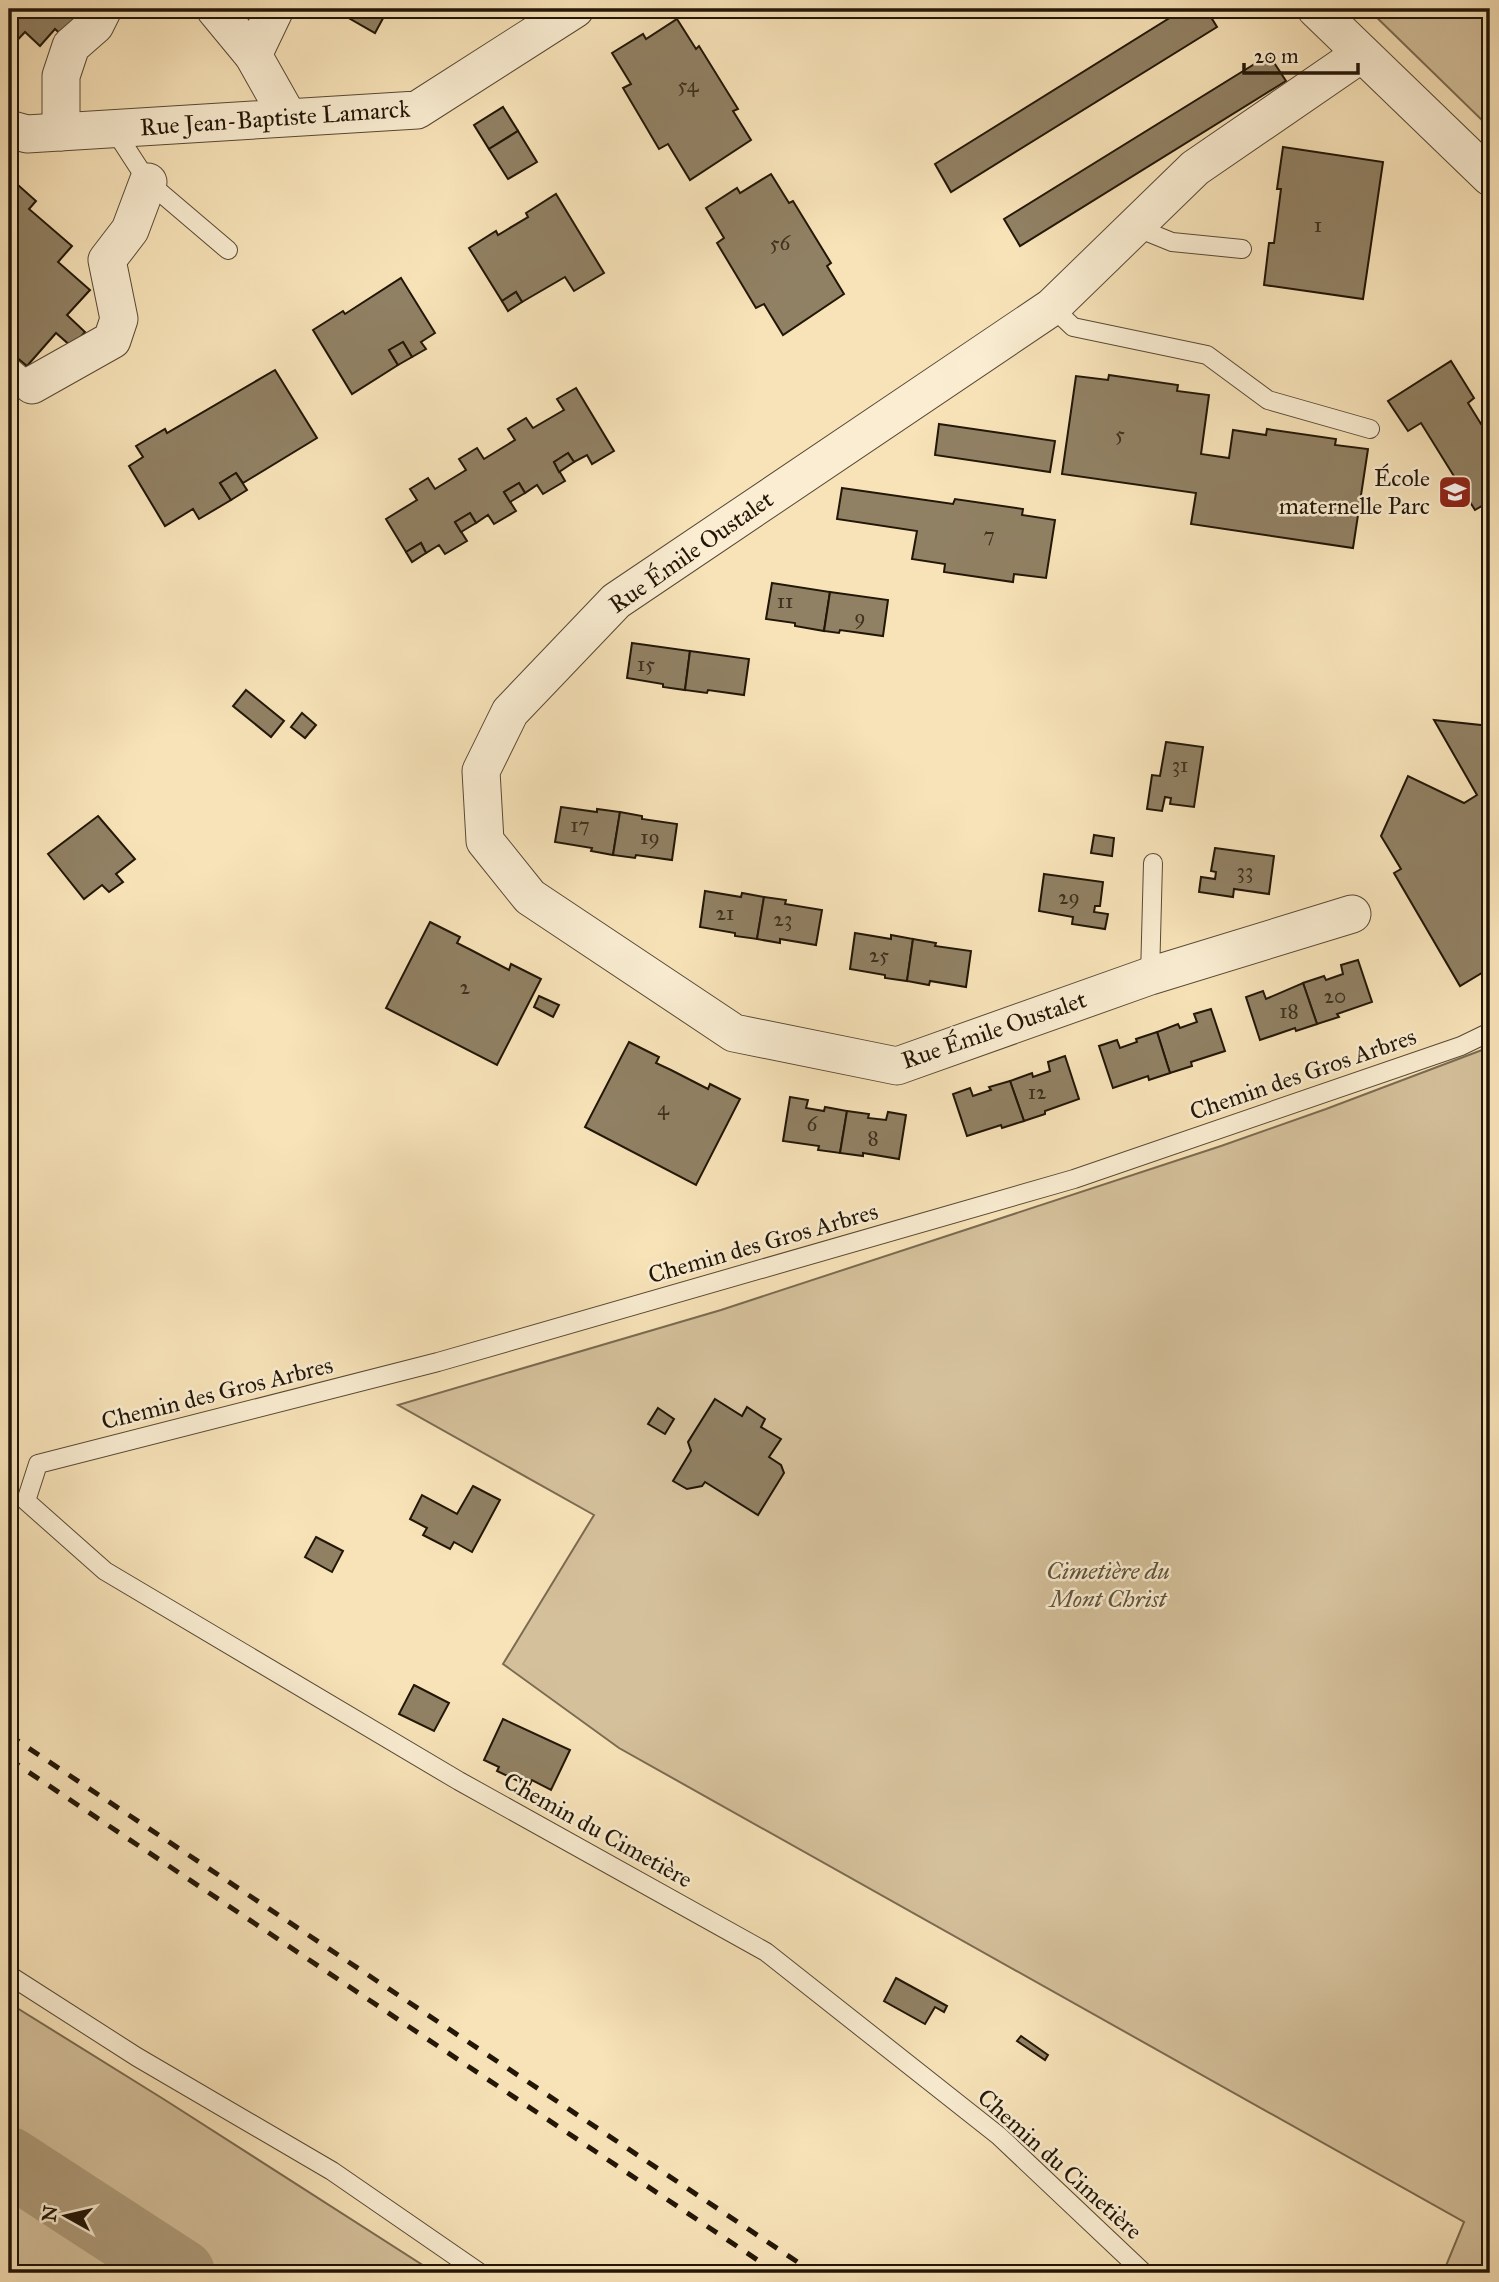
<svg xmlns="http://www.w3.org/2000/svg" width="1499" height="2282" font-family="'IM FELL Great Primer',serif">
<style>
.green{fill:#d4c09b;stroke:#7b6b51;stroke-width:2}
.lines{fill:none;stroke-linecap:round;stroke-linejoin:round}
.river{stroke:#af9d7c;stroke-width:68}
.building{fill:#918164;stroke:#221607;stroke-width:2}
.lane-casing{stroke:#584934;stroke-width:20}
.street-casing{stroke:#584934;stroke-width:39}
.lane{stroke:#faedd2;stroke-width:18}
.street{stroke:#faedd2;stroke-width:37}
.rail{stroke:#221607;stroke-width:5;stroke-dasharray:12 12;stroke-linecap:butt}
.labels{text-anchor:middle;stroke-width:5;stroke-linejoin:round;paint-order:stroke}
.number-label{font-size:21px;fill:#3e311e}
.street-label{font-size:24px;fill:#221607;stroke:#faedd2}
.poi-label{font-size:24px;fill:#221607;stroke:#faedd2;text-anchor:end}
.park-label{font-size:24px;font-style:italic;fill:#60523b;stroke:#faedd2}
</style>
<rect width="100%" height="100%" fill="#f8e3b9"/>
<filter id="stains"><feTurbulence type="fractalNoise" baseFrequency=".00286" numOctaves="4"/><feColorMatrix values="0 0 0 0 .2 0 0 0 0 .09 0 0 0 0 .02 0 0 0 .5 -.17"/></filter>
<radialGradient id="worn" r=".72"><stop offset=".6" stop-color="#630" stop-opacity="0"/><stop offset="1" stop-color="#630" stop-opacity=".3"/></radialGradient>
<g class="green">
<path d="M1368,9H1490V128Z"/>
<path d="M1490,1047V2273H1443L1464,2222L619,1748L503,1664L594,1515L398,1405L721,1310L1221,1146L1326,1109Z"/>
<path d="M9,2003L165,2100L435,2273H9Z"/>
</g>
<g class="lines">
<path class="river" d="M9,2161L181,2273"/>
</g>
<g class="building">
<path d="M9,9H86L64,37L55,29L40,46L25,32L9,49Z"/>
<path d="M333,9H388L375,33Z"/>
<path d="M1184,9H1206L1217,27L951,192L935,164Z"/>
<path d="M677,19L696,49L699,46L738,109L733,111L751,140L690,180L668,144L659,149L623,88L631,84L612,53L643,34L646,39Z"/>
<path d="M1269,55L1286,81L1020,246L1004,219Z"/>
<path d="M503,107L518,131L489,149L474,125Z"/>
<path d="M518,131L537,162L508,179L489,149Z"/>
<path d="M1283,147L1383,162L1363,299L1264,285L1269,243H1274L1281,189H1277Z"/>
<path d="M771,174L789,203L793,201L831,263L827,266L844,294L783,335L764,304L756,308L717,243L724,238L706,208L737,188L740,193Z"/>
<path d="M9,177L36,201L29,209L72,246L58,262L90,290L67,315L85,332L72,347L56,333L27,366L9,351Z"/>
<path d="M556,194L604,273L574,291L565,277L522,302L516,292L502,301L469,248L496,231L498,235L528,217L526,213Z"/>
<path d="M401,278L435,333L421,342L426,349L412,357L403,342L389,350L398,365L352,394L313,330L343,311L345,314Z"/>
<path d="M516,292L522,302L508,311L502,301Z"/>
<path d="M403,342L412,357L398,365L389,350Z"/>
<path d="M1451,361L1474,398L1468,403L1486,432L1490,430V501L1475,510L1421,423L1408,431L1388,401Z"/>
<path d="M275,370L317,438L243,483L236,473L220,483L231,500L199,519L193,509L165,526L129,466L143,457L136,446L165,429L167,433Z"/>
<path d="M1109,375L1178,385L1177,391L1209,395L1201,454L1229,458L1233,430L1266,435L1267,429L1336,439L1335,445L1368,449L1353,548L1191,524L1196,493L1062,474L1076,376L1108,380Z"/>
<path d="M576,388L614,451L592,464L587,455L574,462L568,453L554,462L565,481L543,494L537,485L525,493L519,483L504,492L516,511L494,524L488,515L476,523L470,513L455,522L467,541L445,554L439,545L426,553L421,543L406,552L386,519L417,500L410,489L428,478L435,489L466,470L459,459L477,448L484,459L515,440L508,429L526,418L533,428L564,410L557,399Z"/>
<path d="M939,424L1055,441L1050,472L935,455Z"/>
<path d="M568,453L574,462L559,472L554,462Z"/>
<path d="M236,473L247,490L231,500L220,483Z"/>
<path d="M519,483L525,493L510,502L504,492Z"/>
<path d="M842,488L953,504L955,499L1023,509L1022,515L1055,520L1046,578L1014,574L1013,582L944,572L945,564L912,559L917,531L837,519Z"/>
<path d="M470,513L476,523L461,532L455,522Z"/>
<path d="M421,543L426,553L412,562L406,552Z"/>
<path d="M772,583L830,592L824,631L795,626V623L766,619Z"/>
<path d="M830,592L888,600L883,636L840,630L839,633L824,631Z"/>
<path d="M632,643L690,651L685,690L663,687V684L627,678Z"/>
<path d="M690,651L749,659L744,695L708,690L707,693L685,690Z"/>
<path d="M246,690L284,721L271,737L233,706Z"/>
<path d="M302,713L316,725L305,738L291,727Z"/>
<path d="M1434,720L1490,726V968L1460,986L1394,873L1401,869L1381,836L1408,776L1464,803L1477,795Z"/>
<path d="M1166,742L1203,747L1194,807L1170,804L1171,798L1165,797L1162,811L1147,809L1152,775L1160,776Z"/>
<path d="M561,807L597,812V809L620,812L613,855L591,851L592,848L555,842Z"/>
<path d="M620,812L642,816V819L677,824L672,860L636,855L635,858L613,855Z"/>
<path d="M98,816L135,859L116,874L123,882L109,892L102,885L84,899L48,854Z"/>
<path d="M1094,835L1114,838L1112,856L1091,853Z"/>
<path d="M1215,848L1274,856L1269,894L1234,889L1233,897L1199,892L1201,877L1215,879L1216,872L1211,871Z"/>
<path d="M1044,874L1103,882L1100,906H1095L1094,912L1108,914L1105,929L1072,924L1073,917L1039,911Z"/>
<path d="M705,891L741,897L742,893L764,897L757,939L735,936V933L700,927Z"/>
<path d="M764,897L786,900L785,904L822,910L816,945L780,939V943L757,939Z"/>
<path d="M430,922L460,937L457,943L471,950L509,970L511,964L541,979L497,1065L386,1008Z"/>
<path d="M855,933L891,939V935L913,939L907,981L885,978V975L850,969Z"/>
<path d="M913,939L936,943L935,946L971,951L966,987L930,981L929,985L907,981Z"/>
<path d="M1358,960L1372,1002L1337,1014L1339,1017L1317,1024L1303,983L1324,976L1326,980L1343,974L1341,965Z"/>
<path d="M1303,983L1317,1024L1296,1031L1295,1028L1260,1040L1246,997L1263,991L1266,999Z"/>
<path d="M539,996L559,1005L553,1017L534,1007Z"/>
<path d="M1211,1009L1225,1051L1191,1062L1192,1066L1170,1073L1157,1032L1178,1024L1180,1028L1197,1022L1194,1014Z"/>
<path d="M1157,1032L1170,1073L1149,1080L1148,1076L1113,1088L1099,1046L1117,1040L1120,1048L1137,1042L1136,1039Z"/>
<path d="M629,1042L659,1057L656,1063L671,1070L708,1089L710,1084L740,1099L696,1185L585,1127Z"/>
<path d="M1065,1056L1079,1099L1045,1111V1114L1024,1121L1010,1081L1032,1073L1033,1077L1050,1071L1048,1062Z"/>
<path d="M1010,1081L1024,1121L1002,1128L1001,1125L967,1136L953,1094L970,1088L973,1096L991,1090L989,1087Z"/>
<path d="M790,1097L808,1100L806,1108L824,1111L825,1107L847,1111L840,1153L818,1150L819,1146L783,1141Z"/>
<path d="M847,1111L869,1114L868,1118L886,1120L888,1112L906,1115L899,1159L863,1153V1156L840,1153Z"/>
<path d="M715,1399L742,1416L747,1407L765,1419L761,1427L781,1439L769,1457L781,1465L784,1473L758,1515L705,1482L702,1486L687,1489L673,1481L691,1451L688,1442Z"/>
<path d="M658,1408L674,1419L665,1434L648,1424Z"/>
<path d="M473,1486L500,1500L472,1552L454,1542L450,1549L423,1535L427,1528L410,1519L422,1495L457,1514Z"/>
<path d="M316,1537L343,1551L332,1572L305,1557Z"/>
<path d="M414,1685L449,1703L434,1731L399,1714Z"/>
<path d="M503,1719L570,1750L551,1790L532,1780L529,1786L497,1771L499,1767L484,1760Z"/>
<path d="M896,1978L947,2006L944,2012L935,2007L925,2024L884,2001Z"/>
<path d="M1021,2036L1048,2055L1045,2060L1017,2041Z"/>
</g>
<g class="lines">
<g class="lane-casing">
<g id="lane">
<path d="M113,128L148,182L228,250"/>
<path d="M1135,227L1172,242L1242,249"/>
<path d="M1052,307L1073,327L1207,355L1268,400L1370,429"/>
<path d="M9,365L32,385"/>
<path d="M1150,976L1153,863"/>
<path d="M9,1975L137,2057L332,2171L480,2273"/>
<path d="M1144,2273L999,2136L766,1952L459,1781L105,1571L26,1501L38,1464L438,1362L1074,1179L1461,1046L1490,1032"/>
</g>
</g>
<g class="street-casing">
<g id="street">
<path d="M215,9L253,55L288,117"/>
<path d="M1316,9L1490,177"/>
<path d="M253,55L275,9"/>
<path d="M9,129L27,134L417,110L575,9"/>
<path d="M61,132V76L71,46L95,25L103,9"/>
<path d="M32,385L112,340L119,319L107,260L130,230L148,182"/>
<path d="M1352,914L1150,976L897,1066L734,1033L530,897L485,841L481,771L510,712L616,601L1052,307L1195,168L1361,54"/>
</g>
</g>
<use href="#lane" class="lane"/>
<use href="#street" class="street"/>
<g class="rail">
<path d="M9,1735L814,2273"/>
<path d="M9,1759L777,2273"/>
</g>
</g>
<defs>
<g id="school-square" transform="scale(1.75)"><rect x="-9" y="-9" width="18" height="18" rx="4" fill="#8f2418" stroke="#faedd2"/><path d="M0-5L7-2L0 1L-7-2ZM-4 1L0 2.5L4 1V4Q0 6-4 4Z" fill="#fff"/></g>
</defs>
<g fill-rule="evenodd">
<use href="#school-square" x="1455" y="492"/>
</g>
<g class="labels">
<g class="number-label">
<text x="688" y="92">54</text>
<text x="1318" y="232">1</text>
<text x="780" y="250">56</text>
<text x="1120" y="441">5</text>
<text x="989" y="542">7</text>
<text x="785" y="608">11</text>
<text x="860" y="624">9</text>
<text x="646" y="671">15</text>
<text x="1180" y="772">31</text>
<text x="580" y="832">17</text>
<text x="650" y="844">19</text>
<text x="1245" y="878">33</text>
<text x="1069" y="904">29</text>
<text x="725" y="920">21</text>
<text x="783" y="926">23</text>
<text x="879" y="962">25</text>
<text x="465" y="994">2</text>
<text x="1335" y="1003">20</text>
<text x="1289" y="1018">18</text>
<text x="1037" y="1099">12</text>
<text x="663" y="1115">4</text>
<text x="812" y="1131">6</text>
<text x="873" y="1145">8</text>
</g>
<g class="street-label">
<text transform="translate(275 118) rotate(-4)" y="8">Rue Jean-Baptiste Lamarck</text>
<text transform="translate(691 552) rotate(-35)" y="8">Rue Émile Oustalet</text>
<text transform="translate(994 1030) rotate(-19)" y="8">Rue Émile Oustalet</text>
<text transform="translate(1303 1074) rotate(-19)" y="8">Chemin des Gros Arbres</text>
<text transform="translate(763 1243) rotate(-16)" y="8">Chemin des Gros Arbres</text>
<text transform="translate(217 1393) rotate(-14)" y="8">Chemin des Gros Arbres</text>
<text transform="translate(598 1830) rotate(29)" y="8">Chemin du Cimetière</text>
<text transform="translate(1060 2164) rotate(42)" y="8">Chemin du Cimetière</text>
</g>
<g class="poi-label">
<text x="1430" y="486">École<tspan x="1430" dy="28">maternelle Parc</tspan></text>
</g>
<g class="park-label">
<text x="1108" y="1579">Cimetière du<tspan x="1108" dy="28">Mont Christ</tspan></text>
</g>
</g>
<rect width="1499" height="2282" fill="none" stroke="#f8e3b9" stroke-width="35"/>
<rect x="10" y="10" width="1478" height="2261" fill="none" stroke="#221607" stroke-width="3.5"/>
<rect x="18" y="18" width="1464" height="2247" fill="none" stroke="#221607" stroke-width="2"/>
<g transform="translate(66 2216) rotate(278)" stroke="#faedd2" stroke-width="5" paint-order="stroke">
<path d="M0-5L12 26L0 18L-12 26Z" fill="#221607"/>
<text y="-10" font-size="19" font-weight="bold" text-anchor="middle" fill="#221607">N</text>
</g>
<path d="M1244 63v10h114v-10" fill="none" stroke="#221607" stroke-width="3.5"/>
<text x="1254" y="63" font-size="21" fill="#221607" stroke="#faedd2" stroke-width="5" paint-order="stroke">20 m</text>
<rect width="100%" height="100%" filter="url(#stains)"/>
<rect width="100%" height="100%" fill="url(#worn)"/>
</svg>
